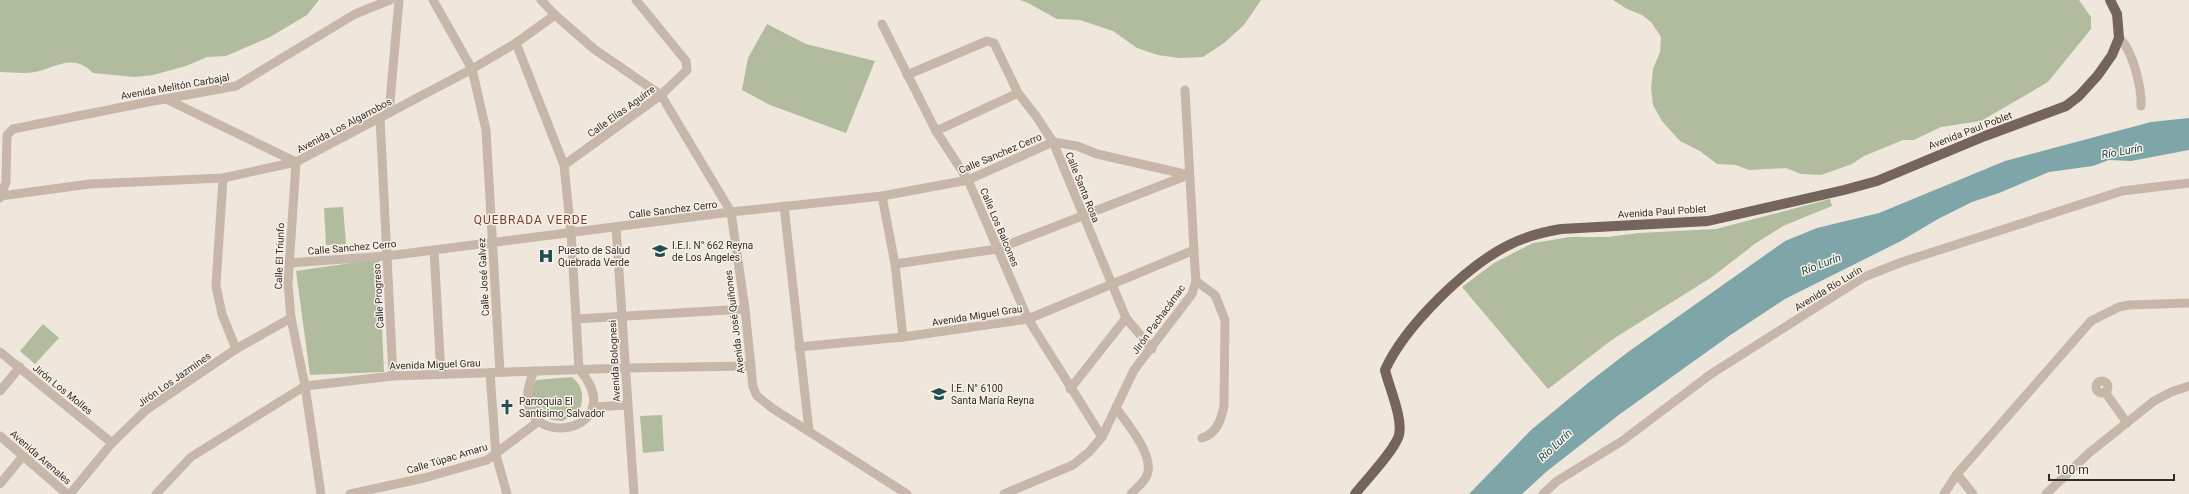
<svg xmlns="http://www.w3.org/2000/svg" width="2189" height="494" font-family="Roboto,sans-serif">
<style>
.green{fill:#b1bc9e}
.water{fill:#7ea6a9}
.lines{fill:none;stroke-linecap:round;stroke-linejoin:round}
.street{stroke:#c6b7a9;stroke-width:9}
.primary{stroke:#74645b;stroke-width:10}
.labels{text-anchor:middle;stroke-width:3;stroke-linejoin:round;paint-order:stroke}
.street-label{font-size:10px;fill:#342c28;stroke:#f7f1e8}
.poi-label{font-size:10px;fill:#342c28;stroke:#f7f1e8;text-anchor:start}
.water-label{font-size:11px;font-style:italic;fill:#224d51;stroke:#f7f1e8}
.quarter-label{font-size:12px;letter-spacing:1px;fill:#7a3f2a;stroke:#f7f1e8}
</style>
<rect width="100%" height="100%" fill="#efe7dc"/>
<g class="green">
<path d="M0,0H319L307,15L270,37L226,56L207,57L186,66L153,75L135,77L93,73C73,52 55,68 35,72C24,74 11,72 0,72Z"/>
<path d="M1020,0H1261L1244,25L1224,43L1203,57L1179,58L1158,55L1137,48L1113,31L1080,20L1057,19L1028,3Z"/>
<path d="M1613,0H2079L2091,17V29L2048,82L1981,121L1941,127L1914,140H1903L1864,156L1852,164L1821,175L1801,174L1786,168L1749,170L1736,165L1717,164L1700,151L1680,141L1662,121L1653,105L1651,88L1653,69L1660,52L1661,37L1651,22L1642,15L1627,9Z"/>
<path d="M767,24L806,44L875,61L846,133L770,105L742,90L748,58Z"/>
<path d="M1830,199L1832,206L1783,226L1756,243L1712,277L1613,339L1548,389L1462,287L1494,263L1533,243L1570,237H1608L1639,233L1716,229Z"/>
<path d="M343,207L346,244L326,245L324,208Z"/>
<path d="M379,259L384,372L310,375L296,271Z"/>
<path d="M43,324L59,338L35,364L20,351Z"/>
<path d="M572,377C583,386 584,397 580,409L563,421L552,420L535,411L530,393L536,380Z"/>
<path d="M662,415L664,451L643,453L640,416Z"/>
</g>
<path class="water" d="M2189,118V150L2131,161L2109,160L2093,166L2049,172L1999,193L1972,202L1938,219L1901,241L1785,299L1729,336L1620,414L1546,472L1522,494H1469L1531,430L1588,383L1628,352L1785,241L1817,228L1879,213L2005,161L2151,122Z"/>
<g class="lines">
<g class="street">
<path d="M433,0L472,69L486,130L500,372"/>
<path d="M541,0L555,15L594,49L661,95L731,212L745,309L753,387L757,396L772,408L907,494"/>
<path d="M882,24L936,131L968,180L1028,319L1102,437"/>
<path d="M2119,38C2133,50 2142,89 2141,106"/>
<path d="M516,43L564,165L571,233L579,369C638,438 497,456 534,371"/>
<path d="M907,75L987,41L994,43L1018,93L1036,116L1053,142L1126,318L1152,349"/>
<path d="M166,99L296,162L288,284L291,318L305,386L321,494"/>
<path d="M389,113L399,0"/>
<path d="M380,118L393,376"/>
<path d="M936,131L1018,93"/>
<path d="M564,165L661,95L687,70L686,61L636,0"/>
<path d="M223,178L216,286L222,314L236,349"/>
<path d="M0,196L90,184L223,178L296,162L472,69L516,43L555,15"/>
<path d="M882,196L895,264L903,337"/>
<path d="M0,198L6,182L7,135L13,129L148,102L236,86L355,14L390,0"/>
<path d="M784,206L809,431"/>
<path d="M616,227L634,494"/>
<path d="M434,250L441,374"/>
<path d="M289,263L387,256L731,212L882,196L968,180L1053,142L1077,146L1097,154L1189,175"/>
<path d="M895,264L997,249L1188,175"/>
<path d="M1196,281L1215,295L1225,320L1224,406C1221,420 1217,433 1202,438"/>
<path d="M576,319L745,309"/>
<path d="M799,347L903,337L1028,319L1194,250"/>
<path d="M0,352L112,443"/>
<path d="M490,373L496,455L507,494"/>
<circle cx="2102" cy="387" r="6"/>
<path d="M1070,389L1126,318"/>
<path d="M0,391L20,367"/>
<path d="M2105,392L2127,423"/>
<path d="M593,407L627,405"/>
<path d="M1116,408C1127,423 1155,456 1147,475C1145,482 1135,489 1131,494"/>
<path d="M0,436L67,494"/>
<path d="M1957,474L1973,494"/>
<path d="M0,484L23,456"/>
<path d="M70,494L112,443L146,410L236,349L291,318"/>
<path d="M156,494L191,457L305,386L393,376L626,368L751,366"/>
<path d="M350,494L424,478L487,460L539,421"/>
<path d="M1004,494L1073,465L1089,452L1102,437L1134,370L1192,294L1196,281L1195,268L1185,90"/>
<path d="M1543,494L1557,481L1622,441L1711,374L1864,277L1902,262L2122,191L2189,183"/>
<path d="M1944,494L1957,474L2091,321L2119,307L2129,305L2189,303"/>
<path d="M2046,494L2089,453L2154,401L2171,392L2189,386"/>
</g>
<path class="primary" d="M1355,494C1366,480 1395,450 1399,435C1403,418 1389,387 1385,370C1405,326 1467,265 1511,244C1527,236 1543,232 1561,229L1708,221L1844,190L1877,181L1985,136L2066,106L2079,96L2098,75L2112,55L2119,38L2117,14L2110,0"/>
</g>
<defs>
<g id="school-bare" transform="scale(1.2)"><path d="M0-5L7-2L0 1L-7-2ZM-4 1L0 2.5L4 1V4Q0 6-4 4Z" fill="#224d51" stroke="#f7f1e8" stroke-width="2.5" paint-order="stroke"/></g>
<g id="hospital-bare" transform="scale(1.2)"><path d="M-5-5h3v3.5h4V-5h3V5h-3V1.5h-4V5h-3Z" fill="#224d51" stroke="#f7f1e8" stroke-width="2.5" paint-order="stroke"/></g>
<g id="church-bare" transform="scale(1.2)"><path d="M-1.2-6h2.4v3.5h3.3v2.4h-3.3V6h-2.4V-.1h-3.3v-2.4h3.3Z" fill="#224d51" stroke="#f7f1e8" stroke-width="2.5" paint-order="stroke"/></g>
</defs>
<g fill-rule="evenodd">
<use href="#school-bare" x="660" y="251"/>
<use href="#hospital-bare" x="546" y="256"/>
<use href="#school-bare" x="939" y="394"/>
<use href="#church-bare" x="507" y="407"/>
</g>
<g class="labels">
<g class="street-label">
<text transform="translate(175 86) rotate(-10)" y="4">Avenida Melitón Carbajal</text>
<text transform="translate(621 111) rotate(-36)" y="4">Calle Elías Aguirre</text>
<text transform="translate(344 125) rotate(-28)" y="4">Avenida Los Algarrobos</text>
<text transform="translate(1970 130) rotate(-21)" y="4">Avenida Paul Poblet</text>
<text transform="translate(1000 153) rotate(-23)" y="4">Calle Sanchez Cerro</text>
<text transform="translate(1083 187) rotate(68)" y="4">Calle Santa Rosa</text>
<text transform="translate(673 209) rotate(-7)" y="4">Calle Sanchez Cerro</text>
<text transform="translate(1662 211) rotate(-4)" y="4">Avenida Paul Poblet</text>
<text transform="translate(1000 227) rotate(67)" y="4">Calle Los Balcones</text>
<text transform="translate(352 247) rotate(-5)" y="4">Calle Sanchez Cerro</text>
<text transform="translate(279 256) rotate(-88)" y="4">Calle El Triunfo</text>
<text transform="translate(483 277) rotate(-93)" y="4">Calle José Galvez</text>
<text transform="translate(1828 288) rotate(-31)" y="4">Avenida Río Lurín</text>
<text transform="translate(378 296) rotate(-93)" y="4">Calle Progreso</text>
<text transform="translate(977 315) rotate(-9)" y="4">Avenida Miguel Grau</text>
<text transform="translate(1158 319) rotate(-54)" y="4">Jirón Pachacámac</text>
<text transform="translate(734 322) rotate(-97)" y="4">Avenida José Quiñones</text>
<text transform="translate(614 361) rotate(-93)" y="4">Avenida Bolognesi</text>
<text transform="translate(435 364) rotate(-2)" y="4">Avenida Miguel Grau</text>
<text transform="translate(174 379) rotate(-35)" y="4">Jirón Los Jazmines</text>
<text transform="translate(63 389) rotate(39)" y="4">Jirón Los Molles</text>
<text transform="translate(41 457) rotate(41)" y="4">Avenida Arenales</text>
<text transform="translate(447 458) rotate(-17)" y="4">Calle Túpac Amaru</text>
</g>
<g class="poi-label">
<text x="672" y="249">I.E.I. N° 662 Reyna<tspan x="672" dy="12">de Los Angeles</tspan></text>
<text x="558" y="254">Puesto de Salud<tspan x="558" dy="12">Quebrada Verde</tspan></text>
<text x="951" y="392">I.E. N° 6100<tspan x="951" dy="12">Santa María Reyna</tspan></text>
<text x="519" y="405">Parroquia El<tspan x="519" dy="12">Santísimo Salvador</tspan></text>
</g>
<g class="water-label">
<text transform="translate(2122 151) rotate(-10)" y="4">Río Lurín</text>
<text transform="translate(1821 264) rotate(-21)" y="4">Río Lurín</text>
<text transform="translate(1555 445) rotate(-43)" y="4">Río Lurín</text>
</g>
<g class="quarter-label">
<text x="531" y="224">QUEBRADA VERDE</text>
</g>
</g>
<path d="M2049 474v6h125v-6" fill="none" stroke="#342c28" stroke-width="2"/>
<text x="2055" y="474" font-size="12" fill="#342c28" stroke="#f7f1e8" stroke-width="3" paint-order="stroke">100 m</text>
</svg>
